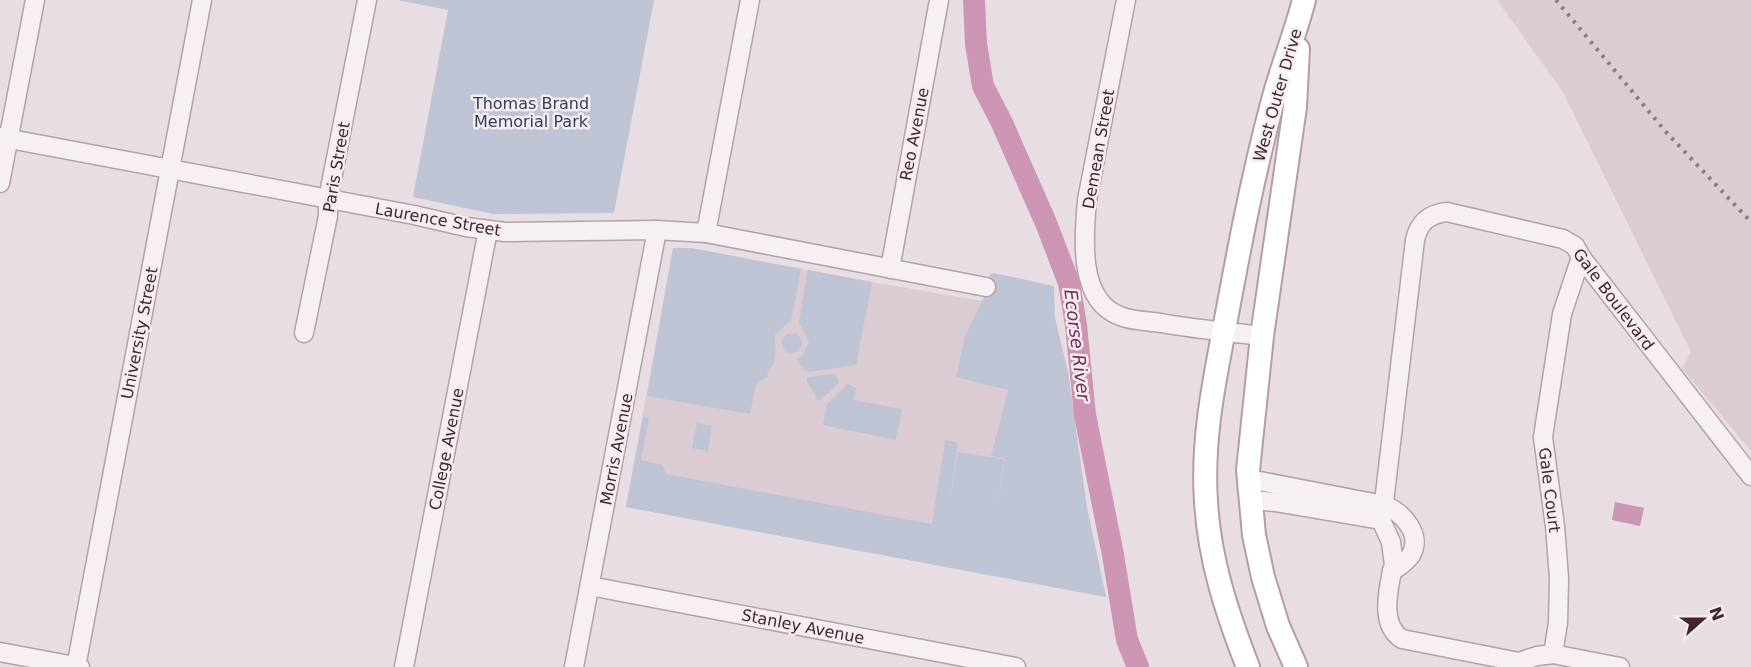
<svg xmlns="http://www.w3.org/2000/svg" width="1751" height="667" font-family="'DejaVu Sans',sans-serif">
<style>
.built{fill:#dbcbd2}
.green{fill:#bec4d3}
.water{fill:#cb95b3}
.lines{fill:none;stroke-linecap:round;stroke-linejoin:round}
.river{stroke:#cb95b3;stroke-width:22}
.minor-casing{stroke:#b2a2a9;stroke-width:21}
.major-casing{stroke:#b59ca7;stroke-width:26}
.minor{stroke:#f6f0f3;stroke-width:18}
.major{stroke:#fff;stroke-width:22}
.rail{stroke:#937682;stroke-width:4;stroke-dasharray:3 6;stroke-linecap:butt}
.labels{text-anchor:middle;stroke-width:5;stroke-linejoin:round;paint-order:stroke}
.street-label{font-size:16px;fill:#402631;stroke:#f6edf1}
.park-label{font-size:16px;fill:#323c5d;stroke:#f6edf1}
.water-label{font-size:18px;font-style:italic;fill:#772d52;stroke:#f6edf1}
</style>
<rect width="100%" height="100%" fill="#e8dde2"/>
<g class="built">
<path d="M1497,0H1751V451L1682,368L1691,352L1563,92Z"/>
<path d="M673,248H691L889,285L982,301L1055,318L1068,372L1087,508L1106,597L626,507Z"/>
</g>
<g class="green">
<path d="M398,0H654L614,213L493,214L413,197L448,10Z"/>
<path d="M673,248H691L801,269L791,321L775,335C774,349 779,362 767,372L768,376L756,385L750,414L647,396Z"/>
<path d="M808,270L872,282L856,365L809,372L804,369L797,359L803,355L809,342L799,322Z"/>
<path d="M994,273L1054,286L1055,318L1068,372L1087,508L1106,597L626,507L643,416L649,418L641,460L662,465L666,474L932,524L945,440L958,443L950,500L958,452L1004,459L998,507L1005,458L991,456L1008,390L956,377L965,336L986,293L990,274Z"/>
<circle cx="792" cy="343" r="10"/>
<path d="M835,374L839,380V383L819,401L807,382V377Z"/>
<path d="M848,384L856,388L854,400L902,409L896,440L823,425L827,404Z"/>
<path d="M697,423L712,426L708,451L692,448Z"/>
</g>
<path class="water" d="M1615,502L1644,508L1640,526L1612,520Z"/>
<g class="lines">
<path class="river" d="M974,0L976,44L983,86L1002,123L1046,223L1069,283L1076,325L1085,415L1113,555L1127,640L1138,667"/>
<g class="minor-casing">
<g id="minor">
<path d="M1126,0L1087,200C1084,235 1077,300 1120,316C1132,321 1148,321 1161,323C1194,329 1228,332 1262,336"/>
<path d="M0,137L414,215L466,227L505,232L657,230L706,233L986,287"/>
<path d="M0,183L35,0"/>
<path d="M706,233L750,0"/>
<path d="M890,269L939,0"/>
<path d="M304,333L328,216V199L367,0"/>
<path d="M1249,479L1384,505C1402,512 1423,534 1411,555C1406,562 1399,567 1392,571L1394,565L1391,542L1381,520L1384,505V502L1415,240C1419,222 1429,214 1447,212L1563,239L1575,246L1581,257L1751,476"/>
<path d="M1251,500L1275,502L1381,520"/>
<path d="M1392,571C1388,592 1380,625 1402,639L1519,662L1537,656L1553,654L1620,667"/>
<path d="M590,586L1016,667"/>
<path d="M0,652L80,667"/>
<path d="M1553,654L1558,623L1559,578L1555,526L1543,437L1562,314L1581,257"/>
<path d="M76,667L202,0"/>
<path d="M404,667L488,230"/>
<path d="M574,667L657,230"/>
</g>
</g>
<g class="major-casing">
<g id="major">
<path d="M1248,667C1227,613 1209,559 1206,501C1202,443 1213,387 1224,330C1238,254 1252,179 1272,104C1281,69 1295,35 1304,0"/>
<path d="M1296,667L1278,626L1263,577L1254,535L1248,470L1262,336L1295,107L1298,49"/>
</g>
</g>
<use href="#minor" class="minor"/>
<use href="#major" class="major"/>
<path class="rail" d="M1556,0L1666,132L1751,222"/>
</g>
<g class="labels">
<g class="street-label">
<text transform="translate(1277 95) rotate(-74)" y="6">West Outer Drive</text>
<text transform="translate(914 134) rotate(-79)" y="6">Reo Avenue</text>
<text transform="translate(1098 149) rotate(-80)" y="6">Demean Street</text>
<text transform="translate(336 167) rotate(-80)" y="6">Paris Street</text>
<text transform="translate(438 219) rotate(10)" y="6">Laurence Street</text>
<text transform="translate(1614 299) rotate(53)" y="6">Gale Boulevard</text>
<text transform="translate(139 333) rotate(-79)" y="6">University Street</text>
<text transform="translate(446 449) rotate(-79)" y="6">College Avenue</text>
<text transform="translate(616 449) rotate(-79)" y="6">Morris Avenue</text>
<text transform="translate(1550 490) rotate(83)" y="6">Gale Court</text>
<text transform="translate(803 626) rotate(11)" y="6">Stanley Avenue</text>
</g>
<g class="park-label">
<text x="531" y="109">Thomas Brand<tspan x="531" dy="18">Memorial Park</tspan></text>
</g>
<g class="water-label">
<text transform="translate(1077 345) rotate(83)" y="6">Ecorse River</text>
</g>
</g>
<g transform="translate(1703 619) rotate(69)" stroke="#f6edf1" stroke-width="4.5" paint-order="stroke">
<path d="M0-4.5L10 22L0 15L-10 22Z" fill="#402631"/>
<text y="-9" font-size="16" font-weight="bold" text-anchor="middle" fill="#402631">N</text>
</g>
</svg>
